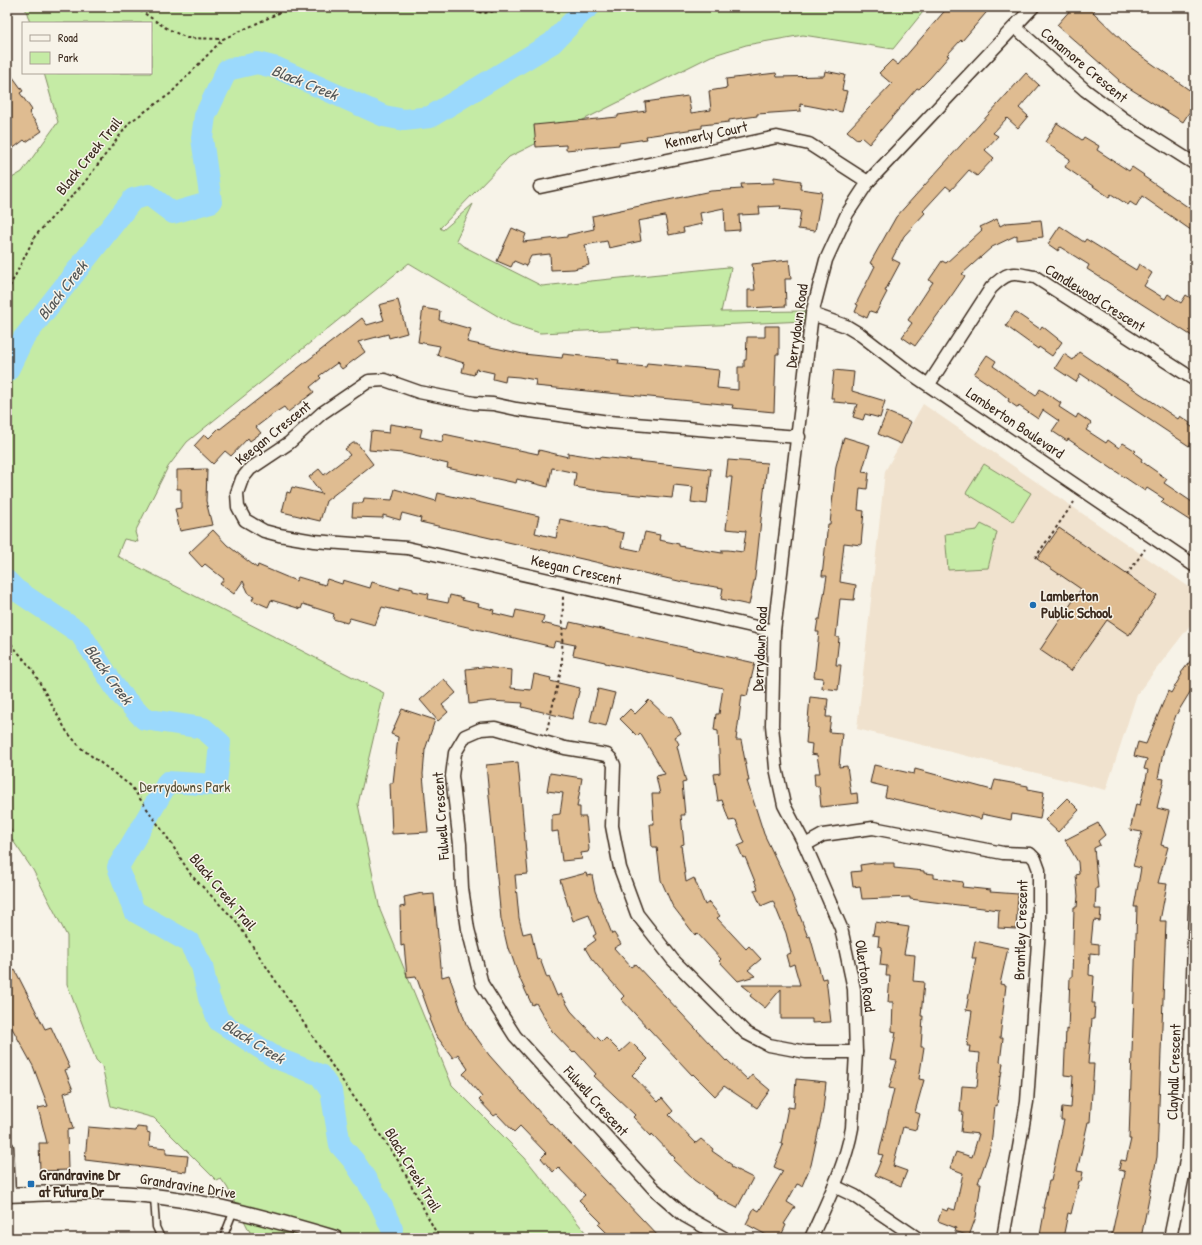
<svg xmlns="http://www.w3.org/2000/svg" width="1202" height="1245" font-family="'Patrick Hand',sans-serif">
<style>
.built{fill:#f0e2ce}
.green{fill:#c5eba5;stroke:#808a62}
.lines{fill:none;stroke-linecap:round;stroke-linejoin:round}
.river{stroke:#9bd9fc;stroke-width:22}
.building{fill:#dfbc91;stroke:#3b2a1e}
.service-casing{stroke:#3b2a1e;stroke-width:9}
.minor-casing{stroke:#3b2a1e;stroke-width:15}
.tertiary-casing{stroke:#3b2a1e;stroke-width:17}
.path{stroke:#3b2a1e;stroke-width:2;stroke-dasharray:3 3;stroke-linecap:butt}
.service{stroke:#f7f3e8;stroke-width:6}
.minor{stroke:#f7f3e8;stroke-width:12}
.tertiary{stroke:#f7f3e8;stroke-width:14}
.poi-dot{fill:#1f6fb2;stroke:#f7f3e8;stroke-width:1.5}
.labels{text-anchor:middle;stroke-width:3;stroke-linejoin:round;paint-order:stroke}
.street-label{font-size:15px;fill:#3b2a1e;stroke:#f7f3e8}
.poi-label{font-size:15px;font-weight:bold;fill:#3b2a1e;stroke:#f7f3e8;text-anchor:start}
.park-label{font-size:15px;fill:#575139;stroke:#f7f3e8}
.water-label{font-size:16px;font-style:italic;fill:#535656;stroke:#f7f3e8}
</style>
<rect width="100%" height="100%" fill="#f7f3e8"/>
<filter id="ink" filterUnits="userSpaceOnUse"><feTurbulence type="fractalNoise" baseFrequency=".025" numOctaves="2"/><feDisplacementMap in="SourceGraphic" scale="8" xChannelSelector="R" yChannelSelector="G"/><feConvolveMatrix kernelMatrix="1 2 1 2 8 2 1 2 1" color-interpolation-filters="sRGB"/></filter>
<g filter="url(#ink)">
<path class="built" d="M923,404L1195,591V619L1137,694L1106,790L857,729L885,471Z"/>
<g class="green">
<path d="M25,7H927L893,49L803,35L746,45L711,56L509,157L440,228L443,230L473,204L456,240L463,246L542,286L728,267L731,268L721,312L807,311L805,321L540,333L511,324L409,263L187,442L168,467L135,532L138,542L124,539L117,556L384,693L358,804L380,910L452,1085L525,1158L590,1238H253L227,1187L221,1179L217,1181L154,1118L111,1106L102,1066L96,1060L67,984V936L33,870L7,832V829L12,832L7,822V181L22,172L58,122L44,73H151V23H30Z"/>
<path d="M984,464L1031,493L1013,522L966,493Z"/>
<path d="M981,524L997,532L988,568L948,570L945,534L977,530Z"/>
</g>
<g class="lines">
<g class="river">
<path d="M7,372L23,339L133,199L149,195L173,213L211,202L202,138L205,116L227,70L257,63L277,68L384,116L404,120L430,117L552,43L581,13L589,7"/>
<path d="M7,581L16,590L80,633L119,693L144,719L203,728L220,743L216,785L168,782L118,867L134,911L189,942L202,966L209,998L219,1021L276,1058L320,1075L331,1091L340,1145L354,1161L379,1200L392,1229"/>
</g>
</g>
<g class="building">
<path d="M948,7H991L962,41L961,40L947,55L949,56L930,78L919,89L917,88L869,144L861,137L858,140L847,131L892,84L879,73L892,60L898,65Z"/>
<path d="M1073,7H1097L1093,12L1130,48L1195,94V103L1183,122L1118,81L1119,80L1057,25Z"/>
<path d="M7,69L23,91L20,93L32,110L29,113L42,131L26,142L24,140L7,153Z"/>
<path d="M825,71L845,75L842,90L847,91L842,112L800,104L801,111L757,114V116L729,120V122L702,125V128L646,136L647,139L619,143V145L566,150V145L536,147L534,125L618,117V115L646,111L645,102L688,96L691,113L711,110L709,91L727,88L726,79L776,73L777,77L824,76Z"/>
<path d="M1026,73L1039,85L1019,108L1028,116L1018,128L1007,118L993,133L998,136L985,150L994,158L977,176L969,170L951,190L946,186L923,211L925,213L904,236L892,259L900,263L885,291L887,292L876,313L870,311L867,318L855,312L858,305L856,304L875,266L870,263L896,217Z"/>
<path d="M1057,123L1082,140L1084,137L1099,146L1097,150L1129,171L1132,167L1144,175L1143,176L1195,212V233L1142,196L1136,206L1130,202L1128,205L1111,194L1109,197L1065,167L1070,159L1045,142Z"/>
<path d="M774,177L801,181L800,189L822,192L815,231L798,229L801,211L780,209L781,206L759,207L760,214L739,215L740,230L725,231L724,208L700,213L702,224L683,228L684,232L669,235L665,216L638,221L641,241L609,248L607,241L585,245L589,265L574,269L551,270L550,254L531,256L526,266L514,261L511,267L497,261L512,228L526,234L523,242L567,237V235L594,229L592,216L711,191L742,189L741,184L774,183Z"/>
<path d="M997,219L1000,226L1006,223L1041,220L1043,237L1017,240V235L992,247L962,274L965,276L952,295L915,346L902,337L912,323L908,320L933,282L929,280L942,261L946,263L982,230L980,227Z"/>
<path d="M1060,226L1084,242L1086,239L1136,270L1139,264L1152,273L1144,286L1165,299L1168,294L1181,303L1186,295L1195,301V338L1087,269L1089,265L1060,247L1058,251L1048,244Z"/>
<path d="M789,260L791,279H785L786,306L748,308V290H755L752,264Z"/>
<path d="M398,300L407,333L389,338L388,334L358,342L365,352L342,369L337,363L319,376L321,378L310,387L314,392L288,412L284,407L273,414L256,427L261,433L250,441L248,438L231,456L225,451L213,464L194,446L205,434L209,438L219,428L220,429L362,318L367,325L384,320L379,305Z"/>
<path d="M423,308L440,311L439,320L471,329L467,342L523,354L562,358L563,354L619,360L618,364L646,367L647,363L719,370L717,388L738,390V367H744V360H746L747,337H765V326H779V354H776L774,412L732,408L733,405L535,386L536,380L519,377L506,376L505,382L493,379L494,373L476,369L474,375L462,372L464,363L437,355L440,346L418,342Z"/>
<path d="M1015,312L1040,329L1042,326L1062,342L1052,356L1039,347L1038,349L1006,326Z"/>
<path d="M1079,352L1178,419L1180,416L1190,423L1189,425L1195,429V437L1189,446L1081,374L1076,382L1055,368L1064,354L1073,360Z"/>
<path d="M987,355L996,361L993,366L1036,396L1040,389L1061,403L1059,407L1076,418L1078,414L1091,423L1086,430L1106,443L1108,440L1119,448L1123,443L1136,451L1134,453L1142,459L1141,461L1167,479L1164,483L1195,504V524L1161,502L1164,499L1147,488L1145,491L1068,439L1067,441L1052,431L1059,421L1043,410L1038,419L1019,406L1018,408L1008,401L1009,399L999,391L974,374Z"/>
<path d="M834,370L854,372L852,391L885,401L880,418L865,414L863,420L853,417L857,404L834,402V398H831Z"/>
<path d="M887,412L911,422L901,444L878,434Z"/>
<path d="M390,424L422,429L420,437L442,442L444,434L538,454L539,450L568,457V453L600,458V457L711,469L707,504L691,502L693,487L674,485L672,498L606,492L574,487L576,473L552,468L548,487L517,479L516,483L447,468L448,464L402,453L369,450L371,431L389,433Z"/>
<path d="M844,437L870,445L862,472L869,473L867,489L860,488L858,510L864,511L861,545L844,543L840,582L856,585L854,600L840,599L836,637L839,638L836,665H841L838,690L822,688L823,678L814,677L819,632H816L818,619H820L827,576H822L828,524H830L836,466Z"/>
<path d="M353,443H357L373,464L326,501L320,521L282,512L287,492L290,493L292,487L322,494L309,477L319,469L324,475L350,455L345,449Z"/>
<path d="M728,460L767,463L755,577L749,605L721,599L723,588L683,582L420,522L421,518L402,513L400,520L383,515V518L352,517L353,503H363L364,498L392,500L395,489L436,501L438,493L539,516L535,533L556,538L560,519L624,533L621,547L640,551L645,532L660,535L659,540L679,544V546L722,553V550H728L743,552L746,531L726,529L732,477H726Z"/>
<path d="M207,469L206,501L212,525L180,531L175,509L181,508V489H177V470Z"/>
<path d="M1059,528L1157,595L1129,635L1107,620L1071,671L1040,650L1081,589L1037,559Z"/>
<path d="M213,530L227,545L257,568L258,565L296,581L298,577L325,585L327,579L342,584L343,580L370,588L372,582L400,590V586L413,589V591L429,594L428,599L448,603L450,595L463,598L462,600L479,604L478,606L494,610L493,613L514,618L516,610L544,616L542,623L568,629L570,622L755,663L747,696L742,695L736,740H741L749,781H747L764,834L785,878L808,937L810,936L822,979L826,978L831,1022L812,1023V1019H781V989L765,1008L750,996L752,993L742,985H800L794,964L789,966L786,955L791,953L786,933L773,901L761,906L754,890L758,889L745,857L743,858L738,846L745,843L738,826L736,820L729,821L722,800L718,801L714,774L720,773L718,731L714,730L716,714H719L723,688L605,663V662L573,655L575,645L555,641L553,647L382,607L375,625L350,618L347,623L333,619L334,614L303,604L301,609L271,600L268,607L252,600L254,596L249,594L243,581L234,594L220,584L224,579L205,564L202,567L189,553Z"/>
<path d="M1195,655V684L1176,715L1164,748L1158,778L1164,779L1157,808L1169,811L1161,845L1168,847L1158,883L1167,884L1160,921H1166L1157,1157L1141,1238H1111L1125,1173L1124,1171L1119,1170L1121,1160L1126,1161L1131,1139H1129L1137,907H1134L1141,868L1133,866L1142,832L1130,830L1136,804L1140,805L1148,770L1144,769L1147,759L1134,756L1138,742L1146,744L1168,691L1171,693L1182,674L1181,673Z"/>
<path d="M483,667L512,670L511,688L531,690L534,674L551,678L550,681L580,688L572,719L522,707L523,703L491,701L469,704L466,669Z"/>
<path d="M444,679L456,693L442,705L448,712L438,721L420,700Z"/>
<path d="M598,689L615,693L606,726L590,722Z"/>
<path d="M810,697L828,699L826,717H831L829,732L842,733L839,767L847,766L851,794L857,793L858,803L821,807L819,786H815L814,773H820L817,755L811,754L812,744L806,743Z"/>
<path d="M649,700L668,718L671,716L681,733L675,737L679,744L677,746L686,782L682,783L685,815H681L684,844L681,845L686,882L694,878L705,905L709,902L720,916L717,918L746,949L749,946L761,959L748,970L755,976L738,981L719,961L721,959L697,933L695,935L672,905L661,880L657,847H652L650,824H654L652,794H660L656,776L665,774L640,733L637,736L620,719L630,709L635,714Z"/>
<path d="M402,709L435,720L425,750L423,774L428,832L392,834L390,783H393L398,737L391,734Z"/>
<path d="M518,762L528,874L515,875L519,918L523,934L531,932L537,960L540,959L547,978L549,977L557,996L561,994L571,1011L596,1038L597,1037L602,1042L606,1038L620,1052L631,1042L648,1059L632,1075L658,1102L662,1098L673,1111L669,1115L696,1143L701,1139L713,1149L712,1151L732,1165L731,1167L753,1178L737,1208L716,1197L717,1196L694,1180L673,1160L675,1158L652,1134L651,1136L633,1117L635,1115L594,1076L596,1074L575,1051L573,1053L552,1031L536,1003L532,1005L519,977L509,948L508,949L501,919L486,765Z"/>
<path d="M874,765L914,774L915,769L992,790L995,780L1028,786V789L1044,792L1040,819L1012,814L1011,820L982,814L981,819L885,797L887,787L870,783Z"/>
<path d="M550,773L582,778L577,807H580V817H586L589,849L588,852L581,853L582,859L562,861L558,831L552,832V815L560,814L563,793L547,791Z"/>
<path d="M1067,798L1079,810L1058,832L1045,820Z"/>
<path d="M1098,823L1105,835L1098,841L1100,845L1094,848L1098,888H1096L1095,909H1101L1100,921L1094,920L1093,923L1091,943L1099,944V954L1090,953L1089,975L1094,976L1092,1003H1095L1094,1019H1092L1088,1064H1094L1090,1122H1088L1077,1171L1083,1172L1081,1182L1079,1181L1071,1214L1068,1213L1063,1238H1053L1040,1235L1045,1208H1043L1049,1181H1051L1064,1120H1061L1062,1107L1071,1108L1073,1076L1064,1075L1066,1029L1068,1030L1070,977H1072L1074,907H1077L1078,896L1076,875L1079,874L1078,862L1065,840Z"/>
<path d="M874,863H894V868L924,871V873L934,874V878L963,882L962,887L991,890L990,892L1018,894L1016,929L998,928L999,910L910,899V897L862,899L860,886L853,887L851,872L861,871L860,865Z"/>
<path d="M586,873L587,876L592,875L595,891L612,934L614,933L621,944L614,948L631,967L635,964L726,1061L727,1060L748,1080L752,1075L770,1090L757,1108L724,1086L715,1096L693,1074L692,1075L621,999L624,996L591,958L585,948L596,940L593,936L596,934L589,915L573,921L560,880Z"/>
<path d="M422,893L423,895L434,894L442,977L449,975L466,1024L475,1037H476L489,1055L543,1116L550,1124L551,1123L660,1238H612L598,1224L601,1222L579,1200L585,1195L558,1167L553,1172L541,1158L546,1153L520,1126L514,1132L497,1114L494,1116L479,1100L482,1097L463,1074L468,1069L458,1054L453,1058L435,1034L429,1019L431,1018L416,976L407,977L404,945L401,946L400,907L405,906L404,897Z"/>
<path d="M875,922L909,927L904,954L915,955L913,981L924,982L921,1016H923L921,1047H924L919,1079L924,1080L915,1112L920,1114L916,1130L903,1127L893,1166L907,1171L901,1186L875,1175L883,1155L879,1154L894,1089L889,1088L897,1061L891,1060L896,1032L892,1031L893,1002H888L890,976H886L887,966L880,965L882,947L878,946L879,936L873,935Z"/>
<path d="M975,941L1008,948L1000,984L1006,985L1000,1038H1003L1000,1062L1003,1063L1001,1077L1000,1076L997,1106L995,1105L991,1146L978,1183H981L976,1217L969,1236L955,1231L956,1228L938,1221L942,1209L947,1211L948,1208L955,1210L963,1173L950,1168L956,1152L972,1157L979,1134L961,1132L963,1112H960L962,1086L977,1087L980,1053L969,1052L970,1046H967L972,1011L966,1010L976,958H972Z"/>
<path d="M15,970L45,1029L51,1027L70,1068L65,1070L73,1090L64,1093L73,1129L67,1130L68,1170L40,1171L39,1143H47L38,1108L48,1106L33,1066L7,1019V974Z"/>
<path d="M796,1079L826,1082L823,1110L811,1165L802,1186L797,1184L787,1202L795,1207L784,1224L786,1225L780,1238H772L746,1224L754,1208L759,1211L783,1171L774,1167L783,1145L781,1144L788,1107L794,1108Z"/>
<path d="M88,1127L136,1131L137,1127L147,1128V1132L150,1133L149,1146L166,1148V1154L188,1156L186,1172L85,1160Z"/>
</g>
<g class="lines">
<g class="service-casing">
<g id="service">
<path d="M154,1197L156,1227L161,1238"/>
<path d="M223,1238L234,1210"/>
</g>
</g>
<g class="minor-casing">
<g id="minor">
<path d="M1015,27L1085,90L1124,119L1195,164"/>
<path d="M540,187L777,137L809,144L868,182"/>
<path d="M812,314L846,326L861,335L909,372L1195,566"/>
<path d="M929,384L991,288C1009,270 1012,273 1035,277L1195,380"/>
<path d="M774,631L407,548L314,541L279,535L264,531L245,520L238,507L237,493L242,479L250,469L289,443L322,413L369,381L385,380L419,392L474,403L493,404L516,409L609,422L799,437"/>
<path d="M805,845L823,835L873,828L1003,853L1030,854L1035,859L1039,870V928L1027,1102L1003,1238"/>
<path d="M7,1147L9,1195"/>
<path d="M834,1186L855,1196L917,1238"/>
<path d="M724,1238L685,1216L653,1188L515,1036L482,984L468,929L462,888L460,844L452,776L455,753L465,736L481,729L495,728L565,748L607,755L611,759L614,765L612,826L620,868L637,914L673,960L746,1033L769,1045L806,1052H856"/>
<path d="M811,1238C827,1202 845,1167 852,1128L856,1052L854,989L841,928L805,845L784,805L776,768L772,725L774,631L812,314L826,260L847,214L868,182L1033,7"/>
<path d="M1170,1238L1188,1151L1195,906"/>
</g>
</g>
<g class="tertiary-casing">
<path id="tertiary" d="M7,1195C43,1194 80,1191 116,1193C191,1196 264,1217 335,1238"/>
</g>
<g class="path">
<path d="M135,7L166,28L187,38L223,39"/>
<path d="M449,7L484,13L515,7"/>
<path d="M7,292L35,236L84,183L130,122L170,94L223,39L292,7"/>
<path d="M1035,558L1074,502"/>
<path d="M1127,575L1145,549"/>
<path d="M7,639L32,669L67,732L81,748L131,786L169,840L191,875L236,921L335,1070L399,1162L439,1238"/>
<path d="M547,730L562,666L563,595"/>
</g>
<use href="#service" class="service"/>
<use href="#minor" class="minor"/>
<use href="#tertiary" class="tertiary"/>
</g>
</g>
<g class="poi-dot">
<circle cx="1033" cy="605" r="4"/>
<rect x="27" y="1180" width="8" height="8" rx="2"/>
</g>
<g class="labels">
<g class="street-label">
<text transform="translate(1084 65) rotate(40)" y="5">Conamore Crescent</text>
<text transform="translate(706 135) rotate(-12)" y="5">Kennerly Court</text>
<text transform="translate(89 156) rotate(-51)" y="5">Black Creek Trail</text>
<text transform="translate(1095 298) rotate(32)" y="5">Candlewood Crescent</text>
<text transform="translate(797 326) rotate(-82)" y="5">Derrydown Road</text>
<text transform="translate(1015 423) rotate(34)" y="5">Lamberton Boulevard</text>
<text transform="translate(273 433) rotate(-39)" y="5">Keegan Crescent</text>
<text transform="translate(576 570) rotate(13)" y="5">Keegan Crescent</text>
<text transform="translate(760 649) rotate(-87)" y="5">Derrydown Road</text>
<text transform="translate(441 816) rotate(-94)" y="5">Fulwell Crescent</text>
<text transform="translate(223 892) rotate(50)" y="5">Black Creek Trail</text>
<text transform="translate(1021 930) rotate(-88)" y="5">Brantley Crescent</text>
<text transform="translate(865 976) rotate(82)" y="5">Ollerton Road</text>
<text transform="translate(1174 1072) rotate(-88)" y="5">Clayhall Crescent</text>
<text transform="translate(596 1101) rotate(48)" y="5">Fulwell Crescent</text>
<text transform="translate(413 1170) rotate(59)" y="5">Black Creek Trail</text>
<text transform="translate(188 1186) rotate(9)" y="5">Grandravine Drive</text>
</g>
<g class="poi-label">
<text x="1041" y="601">Lamberton<tspan x="1041" dy="17">Public School</tspan></text>
<text x="39" y="1180">Grandravine Dr<tspan x="39" dy="17">at Futura Dr</tspan></text>
</g>
<g class="park-label">
<text x="185" y="792">Derrydowns Park</text>
</g>
<g class="water-label">
<text transform="translate(305 82) rotate(22)" y="6">Black Creek</text>
<text transform="translate(62 290) rotate(-52)" y="6">Black Creek</text>
<text transform="translate(109 674) rotate(54)" y="6">Black Creek</text>
<text transform="translate(254 1041) rotate(32)" y="6">Black Creek</text>
</g>
</g>
<rect width="1202" height="1245" fill="none" stroke="#f7f3e8" stroke-width="24"/>
<rect x="12" y="12" width="1178" height="1221" fill="none" stroke="#3b2a1e" stroke-width="1.5" filter="url(#ink)"/>
<rect x="22" y="22" width="130" height="52" fill="#f7f3e8" stroke="#aca397"/>
<rect x="30" y="35" width="20" height="6" fill="#f7f3e8" stroke="#aca397"/>
<text x="58" y="42" font-size="12" fill="#3b2a1e">Road</text>
<rect x="30" y="52" width="20" height="12" fill="#c5eba5" stroke="#aca397"/>
<text x="58" y="62" font-size="12" fill="#3b2a1e">Park</text>
</svg>
